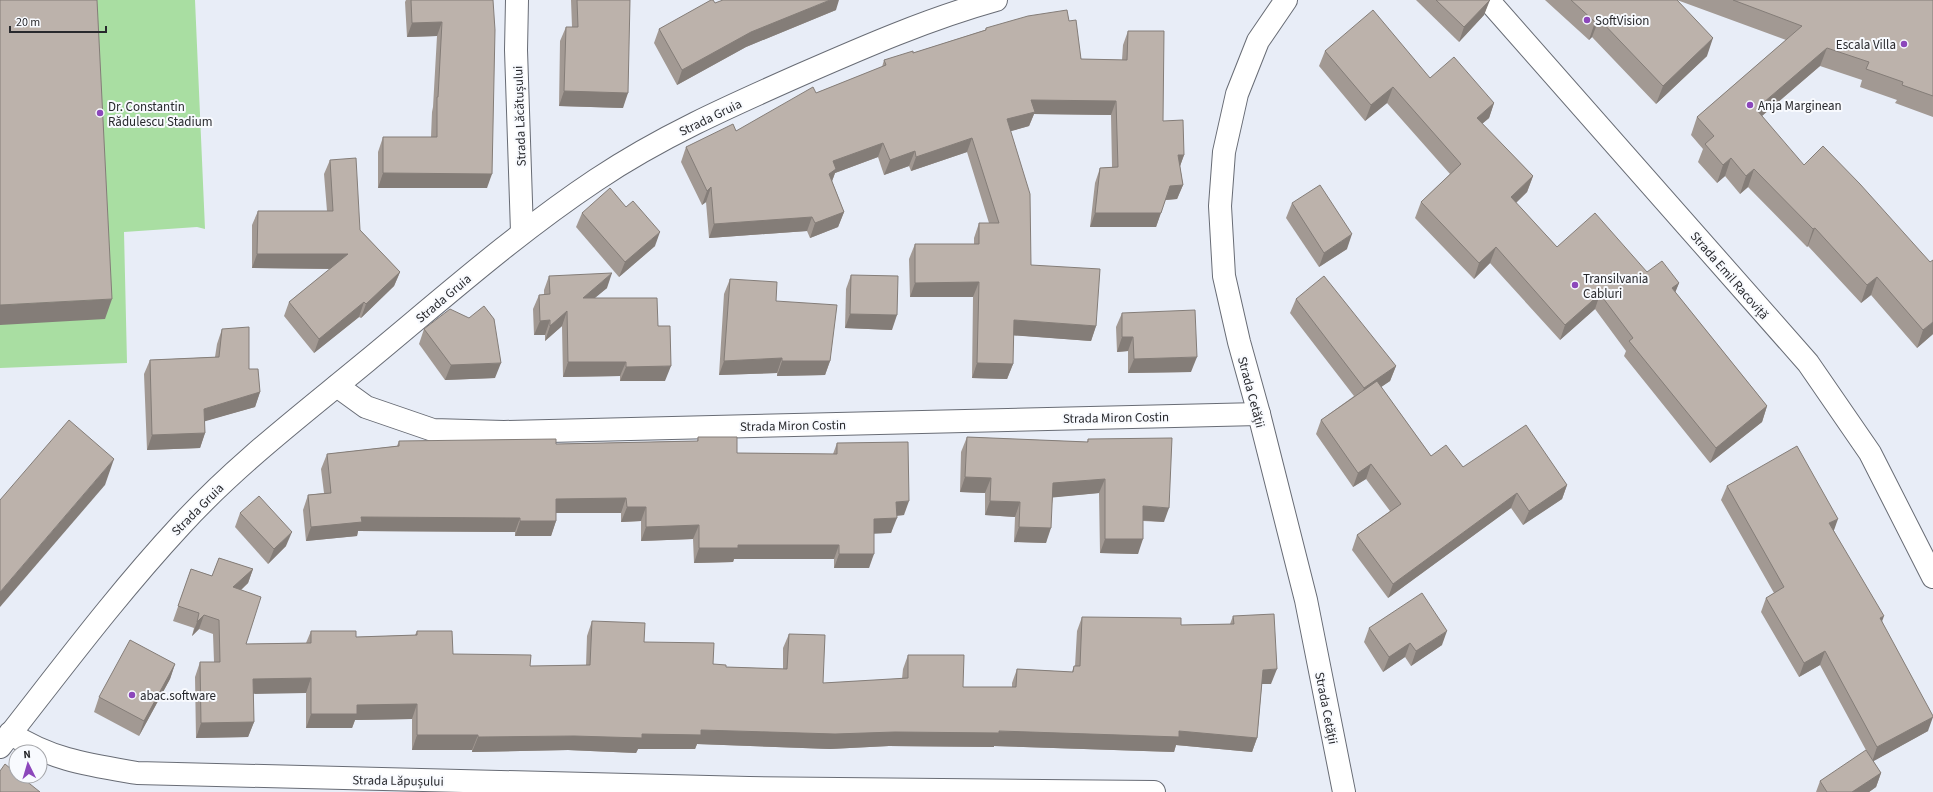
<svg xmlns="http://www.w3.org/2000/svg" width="1933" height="792" font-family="'Source Sans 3',sans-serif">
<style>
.green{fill:#a9dea2}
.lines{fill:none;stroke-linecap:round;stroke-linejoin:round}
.minor-casing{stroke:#686c75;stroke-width:24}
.minor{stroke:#fff;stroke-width:22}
.wall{fill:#a29993}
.shaded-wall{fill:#847d78}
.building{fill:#bcb2ab;stroke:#847d78}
.poi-dot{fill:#8c47bb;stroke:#f8fafe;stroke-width:1.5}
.labels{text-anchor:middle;stroke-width:4;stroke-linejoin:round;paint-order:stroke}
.poi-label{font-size:13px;fill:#28292d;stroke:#f8fafe;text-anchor:start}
.street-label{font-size:13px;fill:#28292d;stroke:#f8fafe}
</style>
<rect width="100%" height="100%" fill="#e8edf7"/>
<path class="green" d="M0,0H195L205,229L197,227L124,232L127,363L0,368Z"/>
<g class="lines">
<g class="minor-casing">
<g id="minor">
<path d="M517,0L516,50L522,232"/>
<path d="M1286,0L1258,41L1237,94L1224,152L1220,206L1224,276L1239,342L1259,414L1306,600L1344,792"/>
<path d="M1488,0L1808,363L1870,453L1933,577"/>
<path d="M337,386L366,407L433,430L504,432L1259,414"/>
<path d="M10,733C51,760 90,765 137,773L749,788L1154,792"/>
<path d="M0,747C59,672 116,595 181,525C237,464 303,414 367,361C442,299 515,234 596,180C660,137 730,106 800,75C864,47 928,19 996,0"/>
</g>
</g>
<use href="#minor" class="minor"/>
</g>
<g class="wall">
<path d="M406,0H493L487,188H378V152L383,137H431L432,112L433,107L437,36L407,37L405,2Z"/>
<path d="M571,0H630L623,108L559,106L560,41L566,27H572Z"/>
<path d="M1416,0H1489L1484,15L1459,42Z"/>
<path d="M1545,0H1677L1707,56L1656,104L1592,37L1589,40Z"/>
<path d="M1677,0H1933V117L1895,103L1897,100L1860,87L1862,80L1820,66L1762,116L1933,334L1917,348L1871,295L1861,303L1808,246L1807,247L1748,187L1740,194L1725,176L1717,183L1698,162L1703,149L1691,135L1697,117L1786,40Z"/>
<path d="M715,3L836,10L746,47L677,85L654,43L659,29Z"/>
<path d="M1069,21L1081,59L1122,60L1123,45L1128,31L1163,121L1184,155L1180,166L1183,185L1177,199L1165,200L1156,227H1090L1095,183L1100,168L1112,167L1111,115L1034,114L1029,126L1010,131L1031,265L1096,326L1091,341L1013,335V364L1007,379L972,378L973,297H910L909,259L915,244H974V238L979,223H989L967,152L911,171L909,166L884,175L878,157L835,173L832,181L844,212L838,227L810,238L807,231L709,238L706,202L702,205L681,162L686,147L736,131L816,93L882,67L884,60L913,53L985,30L986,28Z"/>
<path d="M1325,51L1430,78L1494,103L1489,118L1482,124L1533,176L1527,192L1516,203L1557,247L1647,272L1679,283L1675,292L1767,406L1762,422L1710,463L1624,356L1626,351L1595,309L1560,340L1490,263L1474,279L1415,218L1421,202L1450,174L1387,103L1365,121L1319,66Z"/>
<path d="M330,160L360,230L400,272L394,286L361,318L359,317L314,353L284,316L289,302L330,269L252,268V225L258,211H327L324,174Z"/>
<path d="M1292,203L1347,249L1319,267L1286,218Z"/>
<path d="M626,207L655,246L619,277L576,227L582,213Z"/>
<path d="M851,275L892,330L845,328L846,289Z"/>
<path d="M549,276L607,288L594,298L658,326L665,381H620V376L563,377L562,326L545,341V335H534L533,309L539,295H544V290Z"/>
<path d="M730,279L776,301L830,361L825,375L777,376V373L719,375L724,294Z"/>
<path d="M1296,299L1396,366L1390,381L1381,387L1431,456L1463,467L1567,485L1562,499L1523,525L1511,508L1388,598L1352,550L1357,535L1390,511L1366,479L1353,487L1316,434L1321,420L1354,396L1290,313Z"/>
<path d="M1122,313L1191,372L1128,373V351L1117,352L1116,327Z"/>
<path d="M222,329L249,369L260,392L255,407L204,421L205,433L200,448L147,450L144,374L150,360L215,357L217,344Z"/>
<path d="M424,329L495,378L445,380L419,344Z"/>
<path d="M698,437L737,453L833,454L837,443L904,515L896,516L891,533H874L869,568H834V559H734L733,562L694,563L693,539L641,541V521L621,522V513H556V521L551,536H515V532L358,531L357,536L306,541L303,510L308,495L324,493L321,469L327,454L397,446L399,441L556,444L697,441Z"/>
<path d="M967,437L1087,442L1088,439L1164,522L1143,521L1138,554L1100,553L1099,493L1053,497L1046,543L1014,542L1015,517L985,515V493L960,492L961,452Z"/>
<path d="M1727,486L1834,531L1882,621L1928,731L1873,761L1881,773L1876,787L1869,792H1816L1820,781L1867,752L1820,665L1799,677L1761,612L1766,598L1774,593L1721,500Z"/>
<path d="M240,513L286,546L268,564L235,527Z"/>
<path d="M219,558L253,569L248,583L241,590L246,644L306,643L311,631L356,637L415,635L417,631L453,654L530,666H586L587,636L592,621L644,642L713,664L726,667L783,669V648L789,634L823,683L902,679L903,669L908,655L963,687H1012V683L1017,669L1072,672L1074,666H1075L1077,631L1082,617L1181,625L1230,624L1233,616L1271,684H1262L1257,738L1252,752L1176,745L1174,752L994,746V747L889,746L830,749L697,744L695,749H638L636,753L568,750L472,752V750H412V719L355,720L352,728H306V693H253L254,722L248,737L196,738L195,677L200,662H214L213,634L199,629L192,636L194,628L173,621L191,569L212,576Z"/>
<path d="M1369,628L1442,645L1411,666L1405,657L1383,672L1364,642Z"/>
<path d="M175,664L170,679L139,736L94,712L99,697Z"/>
</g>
<g class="shaded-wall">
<path d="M830,0H839L836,10L746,47L677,85L682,70L751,32Z"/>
<path d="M1490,0L1484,15L1459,42L1464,27Z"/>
<path d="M1599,19L1592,37L1589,40L1595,22Z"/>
<path d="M442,22L437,36L407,37L412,23Z"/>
<path d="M1713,38L1707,56L1656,104L1663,86Z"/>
<path d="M1827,48L1820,66L1749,127L1756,109Z"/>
<path d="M1393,87L1387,103L1365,121L1371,105Z"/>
<path d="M564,91L628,93L623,108L559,106Z"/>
<path d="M1031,100L1116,101L1111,115L1034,114L1029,126L1001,134L1007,119Z"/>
<path d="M1494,103L1489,118L1471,133L1477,118Z"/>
<path d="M972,138L967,152L911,171L916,157Z"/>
<path d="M883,143L878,157L835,173L831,184L824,189L833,161Z"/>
<path d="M915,151L909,166L884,175L890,160Z"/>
<path d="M1178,155H1184L1179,169Z"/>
<path d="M1731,158L1725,176L1717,183L1723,165Z"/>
<path d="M1754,169L1748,187L1740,194L1746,176Z"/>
<path d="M383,173L492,174L487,188H378Z"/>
<path d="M1533,176L1527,192L1505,213L1511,197Z"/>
<path d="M1183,185L1177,199L1165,200L1170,186Z"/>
<path d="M711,187L706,202L702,205L707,191Z"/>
<path d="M844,212L838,227L810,238L815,223Z"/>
<path d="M1095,213H1161L1156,227H1090Z"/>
<path d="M812,217L807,231L709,238L714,224Z"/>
<path d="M1815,228L1808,246L1807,247L1813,229Z"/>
<path d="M660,232L655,246L619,277L625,262Z"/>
<path d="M1352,234L1347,249L1319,267L1324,253Z"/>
<path d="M1496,247L1490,263L1474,279L1479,263Z"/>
<path d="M257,254H348L343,269L252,268Z"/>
<path d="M400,272L394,286L361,318L366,304Z"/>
<path d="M612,273L607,288L577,313L583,298Z"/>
<path d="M1877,277L1871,295L1861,303L1867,285Z"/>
<path d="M979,282L973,297H910L915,283Z"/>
<path d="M1679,283L1673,298L1672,288Z"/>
<path d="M1600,294L1595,309L1560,340L1565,325Z"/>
<path d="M112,299L105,319L0,325V305Z"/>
<path d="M364,302L359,317L314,353L319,339Z"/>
<path d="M567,311L562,326L545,341L550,326Z"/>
<path d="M850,314L897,315L892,330L845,328Z"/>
<path d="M550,320L545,335H534L540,321Z"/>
<path d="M1014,320L1096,326L1091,341L1008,335Z"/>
<path d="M1933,322V334L1917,348L1923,330Z"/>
<path d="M1122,337H1133L1128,351L1117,352Z"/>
<path d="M1197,357L1191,372L1128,373L1134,359Z"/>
<path d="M782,358L777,373L719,375L724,361Z"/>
<path d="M782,361H830L825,375L777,376Z"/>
<path d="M568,362H626L620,376L563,377Z"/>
<path d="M501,363L495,378L445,380L451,365Z"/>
<path d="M977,363L1013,364L1007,379L972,378Z"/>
<path d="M671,366L665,381H620L626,367Z"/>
<path d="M1396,366L1390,381L1359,402L1364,388Z"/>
<path d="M260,392L255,407L199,423L204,409Z"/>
<path d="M1767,406L1762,422L1710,463L1716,448Z"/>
<path d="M205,433L200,448L147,450L152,435Z"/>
<path d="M114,459L105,485L0,607V592Z"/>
<path d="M1371,464L1366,479L1353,487L1358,473Z"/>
<path d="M965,477L991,478L985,493L960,492Z"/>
<path d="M1105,479L1099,493L1048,498L1053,483Z"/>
<path d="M1567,485L1562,499L1523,525L1529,511Z"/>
<path d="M1517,493L1511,508L1388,598L1393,584Z"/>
<path d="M626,498L621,513H550L556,499Z"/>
<path d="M909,501L904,515L891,516L896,502Z"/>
<path d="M990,501L1020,502L1015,517L985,515Z"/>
<path d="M1143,506L1169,508L1164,522L1138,520Z"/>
<path d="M627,507H646L641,521L621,522Z"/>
<path d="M361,517L520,518L515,532L358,531L357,536L306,541L311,527Z"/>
<path d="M897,518L891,533L869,534L874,519Z"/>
<path d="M1838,519L1833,533L1829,523Z"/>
<path d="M520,521H556L551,536H515Z"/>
<path d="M699,525L693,539L641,541L646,527Z"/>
<path d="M1019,527L1051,528L1046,543L1014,542Z"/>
<path d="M292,532L286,546L268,564L274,549Z"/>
<path d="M1105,539H1143L1138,554L1100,553Z"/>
<path d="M738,545H839L834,559H734L733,562L694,563L699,548Z"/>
<path d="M839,554H874L869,568H834Z"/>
<path d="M253,569L248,583L228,602L233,587Z"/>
<path d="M204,615L199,629L192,636L197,622Z"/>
<path d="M1884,616L1879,630L1880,618Z"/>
<path d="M1447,631L1442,645L1411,666L1416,651Z"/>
<path d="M1410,643L1405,657L1383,672L1389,657Z"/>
<path d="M1825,651L1820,665L1799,677L1804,663Z"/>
<path d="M175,664L170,679L139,736L144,721Z"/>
<path d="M1277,669L1271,684H1258L1263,670Z"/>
<path d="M311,678L306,693L247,694L253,679Z"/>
<path d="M417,704L412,719L355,720L352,728H306L311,714L357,705Z"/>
<path d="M1933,717L1928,731L1872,762L1877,747Z"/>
<path d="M254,722L248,737L196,738L201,723Z"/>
<path d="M701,730L895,732L1179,731L1257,738L1252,752L1176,745L1174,752L994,746V747L889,746L830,749L697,744L695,749H638L636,753L568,750L472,752L478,737L574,736L642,734Z"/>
<path d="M417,735H478L472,750H412Z"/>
<path d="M1881,773L1876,787L1869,792H1852Z"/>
</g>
<g class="building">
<path d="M0,0H97L112,299L0,305Z"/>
<path d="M411,0H493L495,30L492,174L383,173V137H437V97H438L442,22L412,23Z"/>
<path d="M577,0H630L628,93L564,91L566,27H578Z"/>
<path d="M711,0H713L715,3L723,0H830L751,32L682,70L659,29Z"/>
<path d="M1436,0H1490L1464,27Z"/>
<path d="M1571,0H1677L1713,38L1663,86L1599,19L1595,22Z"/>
<path d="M1733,0H1933V96L1902,85L1903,82L1866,69L1869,62L1827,48L1756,109L1804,165L1823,146L1860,184L1930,262L1933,260V322L1923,330L1877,277L1867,285L1815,228L1813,229L1754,169L1746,176L1731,158L1723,165L1705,144L1714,136L1697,117L1802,26Z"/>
<path d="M1067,10L1069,21L1076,20L1081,59L1127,60L1128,31H1164L1163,121L1183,120L1184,155H1178L1183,185L1170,186L1161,213H1095L1100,168L1118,167L1116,101L1031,100L1035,112L1007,119L1030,194L1031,265L1100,269L1096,326L1014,320L1013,364L977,363L979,282L915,283V244H979V223H999L972,138L916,157L915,151L890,160L883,143L833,161L836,169L829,174L844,212L815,223L812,217L714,224L711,187L707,191L686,147L733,124L736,131L813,87L816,93L886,65L884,60L913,51V53L986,30V28L1028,16Z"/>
<path d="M1373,10L1430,78L1454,57L1494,103L1477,118L1533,176L1511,197L1557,247L1595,213L1647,272L1662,261L1679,283L1672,288L1767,406L1716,448L1629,341L1633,338L1600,294L1565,325L1496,247L1479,263L1421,202L1461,164L1393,87L1371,105L1325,51Z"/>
<path d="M356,158L360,230L400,272L366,304L364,302L319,339L289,302L348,254H257L258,211H333L330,160Z"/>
<path d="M1320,185L1352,234L1324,253L1292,203Z"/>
<path d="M610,188L626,207L633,201L660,232L625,262L582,213Z"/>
<path d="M612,273L583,298H657L658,326H670L671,366L626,367V362H568L567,311L550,326V320L540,321L539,295L550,294L549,276Z"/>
<path d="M851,275L898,276L897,315L850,314Z"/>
<path d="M1324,276L1396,366L1364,388L1296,299Z"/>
<path d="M730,279L777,282L776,301L837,305L830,361H782V358L724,361Z"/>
<path d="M484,306L494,319L501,363L451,365L424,329L450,309L469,318Z"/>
<path d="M1195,310L1197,357L1134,359L1133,337H1122V313Z"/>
<path d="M249,327V369H258L260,392L204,409L205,433L152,435L150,360L219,357L222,329Z"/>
<path d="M1377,381L1431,456L1446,445L1463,467L1526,425L1567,485L1529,511L1517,493L1393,584L1357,535L1401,504L1371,464L1358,473L1321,420Z"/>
<path d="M69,420L114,459L0,592V500Z"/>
<path d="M698,437H737V453L837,454V443L908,442L909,501L896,502L897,518L874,519V554H839V545H738V548H699V525L646,527V507H627L626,498L556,499V521H520V518L361,517L362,522L311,527L308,495L331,493L327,454L399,446V441L556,439V444L698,441Z"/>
<path d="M967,437L1088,442V439L1172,438L1169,508L1143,506V539H1105V479L1053,483L1051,528L1019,527L1020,502L990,501L991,478L965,477Z"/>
<path d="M1797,446L1838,519L1829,523L1884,616L1880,618L1933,716V717L1877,747L1825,651L1804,663L1766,598L1784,587L1727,486Z"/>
<path d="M259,496L292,532L274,549L240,513Z"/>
<path d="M219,558L253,569L233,587L261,597L246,644L311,643V631H356V637L417,635V631H452L453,654L531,655L530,666L590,665L592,621L645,623L644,642L714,643L713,664L726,665V667L787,669L789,634L825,635L823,683L908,678V655H964L963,687H1016L1017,669L1073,672L1074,666H1080L1082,617L1181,618V625L1234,624L1233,616L1274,614L1277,669L1263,670L1257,738L1179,731V737L999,731V733L895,732L835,734L701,730V735L642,734V738L574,736L478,737V735H417V704L357,705V714H311V678L253,679L254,722L201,723L200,662H220L219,620L204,615L197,622L199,613L178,606L191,569L212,576Z"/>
<path d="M1422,593L1447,631L1416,651L1410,643L1389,657L1369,628Z"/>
<path d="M130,640L175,664L144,721L99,697Z"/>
<path d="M1866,750L1881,773L1852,792H1827L1820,781Z"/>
<path d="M5,764L16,773V776H20L40,792H0V771Z"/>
</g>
<g class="poi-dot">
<circle cx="1587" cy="20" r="4"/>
<circle cx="1904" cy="44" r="4"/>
<circle cx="1750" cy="105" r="4"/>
<circle cx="100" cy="113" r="4"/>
<circle cx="1575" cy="285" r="4"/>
<circle cx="132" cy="695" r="4"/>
</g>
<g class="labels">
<g class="poi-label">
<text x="1595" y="25">SoftVision</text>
<text x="1896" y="49" text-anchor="end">Escala Villa</text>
<text x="1758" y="110">Anja Marginean</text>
<text x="108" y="111">Dr. Constantin<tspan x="108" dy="15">Rădulescu Stadium</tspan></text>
<text x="1583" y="283">Transilvania<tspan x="1583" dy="15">Cabluri</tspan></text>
<text x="140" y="700">abac.software</text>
</g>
<g class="street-label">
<text transform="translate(519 116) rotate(-92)" y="5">Strada Lăcătușului</text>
<text transform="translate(710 117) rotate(-26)" y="5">Strada Gruia</text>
<text transform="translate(1730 275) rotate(49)" y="5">Strada Emil Racoviță</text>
<text transform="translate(443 298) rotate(-40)" y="5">Strada Gruia</text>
<text transform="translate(1252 392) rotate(75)" y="5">Strada Cetății</text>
<text transform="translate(1116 417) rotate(-1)" y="5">Strada Miron Costin</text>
<text transform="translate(793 425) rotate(-1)" y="5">Strada Miron Costin</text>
<text transform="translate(197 509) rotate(-45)" y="5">Strada Gruia</text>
<text transform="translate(1327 708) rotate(79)" y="5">Strada Cetății</text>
<text transform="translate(398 780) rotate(1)" y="5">Strada Lăpușului</text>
</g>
</g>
<g transform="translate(28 764) rotate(355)"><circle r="19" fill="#f8fafe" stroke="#a5a6aa"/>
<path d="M0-3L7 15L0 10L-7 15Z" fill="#8c47bb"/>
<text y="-6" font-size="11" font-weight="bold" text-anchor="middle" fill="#28292d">N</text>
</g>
<path d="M10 26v6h96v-6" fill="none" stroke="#28292d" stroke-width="2"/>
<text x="16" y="26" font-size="12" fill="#28292d" stroke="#f8fafe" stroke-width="3" paint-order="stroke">20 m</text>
</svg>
